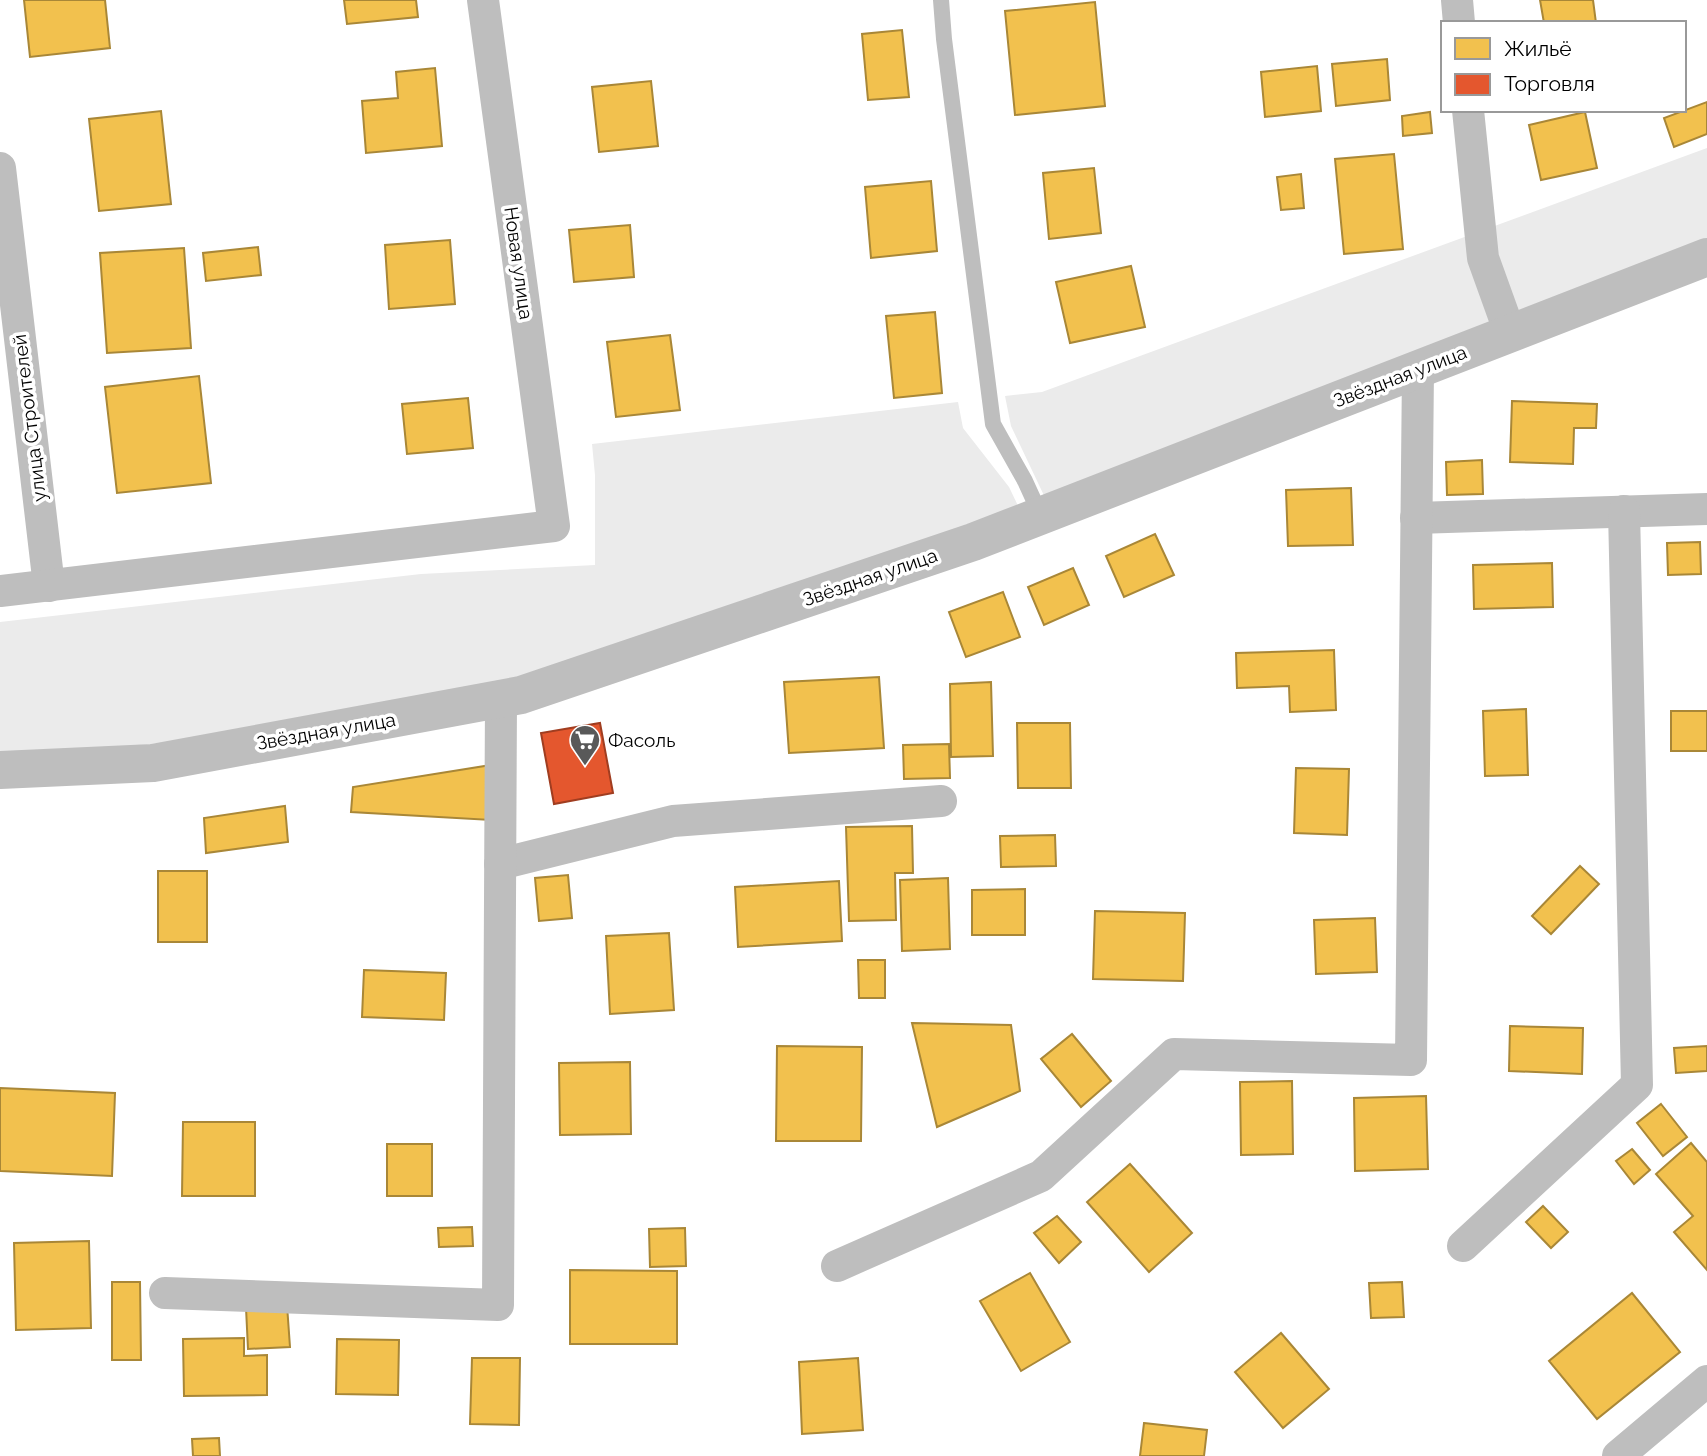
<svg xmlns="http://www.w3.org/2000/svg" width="1707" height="1456" font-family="Raleway,sans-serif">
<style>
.green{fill:#ebebeb}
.homes{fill:#f2c14e;stroke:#a98737;stroke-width:2}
.shops{fill:#e4572e;stroke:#a03d20;stroke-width:2}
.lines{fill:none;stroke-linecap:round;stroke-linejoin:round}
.service{stroke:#bebebe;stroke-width:16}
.minor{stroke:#bebebe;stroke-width:32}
.tertiary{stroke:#bebebe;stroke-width:38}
.labels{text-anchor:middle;stroke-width:7;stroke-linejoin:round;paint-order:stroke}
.street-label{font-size:19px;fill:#000;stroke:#fff}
.poi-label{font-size:19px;fill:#000;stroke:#fff;text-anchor:start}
</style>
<rect width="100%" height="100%" fill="#fff"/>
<g class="green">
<path d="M1707,148V243L1048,504L1011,426L1005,396L1042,392Z"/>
<path d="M958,402L963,428L1009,487L1021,512L519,679L217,737L0,760V622L421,574L595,565V475L592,444Z"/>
</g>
<g class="homes">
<path d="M24,0H105L110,48L30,57Z"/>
<path d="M344,0H416L418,17L347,24Z"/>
<path d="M1540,0H1593L1596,23H1544Z"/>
<path d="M1095,2L1105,106L1015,115L1005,11Z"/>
<path d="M902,30L909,97L868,100L862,34Z"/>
<path d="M1387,59L1390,100L1336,106L1332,64Z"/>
<path d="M1317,66L1321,111L1265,117L1261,72Z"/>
<path d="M435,68L442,146L366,153L362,101L398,98L396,72Z"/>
<path d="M651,81L658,146L599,152L592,87Z"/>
<path d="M1707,102V134L1674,147L1664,118Z"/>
<path d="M161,111L171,204L99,211L89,119Z"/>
<path d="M1430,112L1432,133L1403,136L1402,116Z"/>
<path d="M1585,112L1597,168L1541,180L1529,125Z"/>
<path d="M1394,154L1403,249L1344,254L1335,159Z"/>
<path d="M1094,168L1101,233L1049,239L1043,173Z"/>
<path d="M1301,174L1304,208L1281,210L1277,177Z"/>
<path d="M931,181L937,251L871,258L865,187Z"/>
<path d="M630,225L634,277L574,282L569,230Z"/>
<path d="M450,240L455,304L389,309L385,245Z"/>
<path d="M258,247L261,275L206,281L203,253Z"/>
<path d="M184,248L191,348L107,353L100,253Z"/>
<path d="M1131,266L1145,327L1070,343L1056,282Z"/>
<path d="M935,312L942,393L894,398L886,316Z"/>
<path d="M670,335L680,410L616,417L607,342Z"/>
<path d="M199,376L211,483L117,493L105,387Z"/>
<path d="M468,398L473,448L407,454L402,404Z"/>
<path d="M1512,401L1597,404L1596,428H1574L1573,464L1510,462Z"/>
<path d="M1482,460L1483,494L1447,495L1446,462Z"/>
<path d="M1351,488L1353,545L1288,546L1286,490Z"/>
<path d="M1155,534L1174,575L1124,597L1106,556Z"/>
<path d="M1700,542L1701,574L1668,575L1667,543Z"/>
<path d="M1552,563L1553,607L1474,609L1473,565Z"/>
<path d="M1073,568L1089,605L1044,625L1028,587Z"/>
<path d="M1003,592L1020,637L966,657L949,612Z"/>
<path d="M1334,650L1336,710L1290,712L1289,686L1237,688L1236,653Z"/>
<path d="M879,677L884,748L789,753L784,682Z"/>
<path d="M991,682L993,756L951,757L950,684Z"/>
<path d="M1526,709L1528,775L1485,776L1483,711Z"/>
<rect x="1671" y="711" width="36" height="40"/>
<path d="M1017,723H1070L1071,788H1018Z"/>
<path d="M949,744L950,778L904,779L903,745Z"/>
<path d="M491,765V820L351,812L353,787Z"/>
<path d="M1296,768L1349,769L1347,835L1294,833Z"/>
<path d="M285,806L288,842L206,853L204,818Z"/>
<path d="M912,826L913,873H895L896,920L849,921L846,827Z"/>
<path d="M1055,835L1056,866L1001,867L1000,836Z"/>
<path d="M1580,866L1599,884L1551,934L1532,916Z"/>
<rect x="158" y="871" width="49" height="71"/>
<path d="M568,875L572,918L539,921L535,878Z"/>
<path d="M948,878L950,949L902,951L900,880Z"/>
<path d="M839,881L842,941L738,947L735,887Z"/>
<path d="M1025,889V935H972V890Z"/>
<path d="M1095,911L1185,913L1183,981L1093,979Z"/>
<path d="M1375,918L1377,972L1316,974L1314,920Z"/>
<path d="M669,933L674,1010L610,1014L606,936Z"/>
<path d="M858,960H885V998H859Z"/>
<path d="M364,970L446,973L444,1020L362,1017Z"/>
<path d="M912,1023L1011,1025L1020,1091L937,1127Z"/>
<path d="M1510,1026L1583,1028L1582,1074L1509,1071Z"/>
<path d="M1072,1034L1111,1081L1081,1107L1041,1059Z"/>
<path d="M777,1046L862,1047L861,1141H776Z"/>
<path d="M1707,1046V1071L1676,1073L1674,1048Z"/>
<path d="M630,1062L631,1134L560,1135L559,1063Z"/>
<path d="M1292,1081L1293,1154L1241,1155L1240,1082Z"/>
<path d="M0,1088L115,1093L112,1176L0,1171Z"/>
<path d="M1426,1096L1428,1169L1355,1171L1354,1098Z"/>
<path d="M1661,1104L1687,1137L1663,1156L1637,1123Z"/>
<path d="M183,1122H255V1196H182Z"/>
<path d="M1691,1143L1707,1162V1270L1674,1232L1693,1216L1656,1174Z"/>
<rect x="387" y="1144" width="45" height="52"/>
<path d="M1632,1149L1650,1170L1634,1184L1616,1161Z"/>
<path d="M1130,1164L1192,1233L1149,1272L1087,1202Z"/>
<path d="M1543,1206L1568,1232L1551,1248L1526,1222Z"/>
<path d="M1057,1216L1081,1242L1059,1263L1034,1233Z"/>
<path d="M472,1227L473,1246L439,1247L438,1228Z"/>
<path d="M685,1228L686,1266L650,1267L649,1229Z"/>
<path d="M89,1241L91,1328L16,1330L14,1243Z"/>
<path d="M570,1270L677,1271V1344H570Z"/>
<path d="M1030,1273L1070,1342L1021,1371L980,1301Z"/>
<path d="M112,1282H140L141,1360H112Z"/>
<path d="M1402,1282L1404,1317L1371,1318L1369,1283Z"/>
<path d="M1632,1293L1680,1352L1597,1419L1549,1361Z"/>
<path d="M287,1305L290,1347L248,1349L246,1308Z"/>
<path d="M1281,1333L1329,1389L1283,1428L1235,1372Z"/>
<path d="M244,1338V1356L267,1355V1395L184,1396L183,1339Z"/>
<path d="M337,1339L399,1340L398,1395L336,1394Z"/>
<path d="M472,1358H520L519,1425L470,1424Z"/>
<path d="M858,1358L863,1430L802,1434L799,1362Z"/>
<path d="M1144,1423L1207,1430L1204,1456H1140Z"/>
<path d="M219,1438L220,1456H193L192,1439Z"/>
</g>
<path class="shops" d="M600,723L613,793L554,804L541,733Z"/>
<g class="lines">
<path class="service" d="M941,0L944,39L993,424L1025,481L1041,516"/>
<g class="minor">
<path d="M1457,0L1459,23"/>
<path d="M1468,110L1483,258L1510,333"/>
<path d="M0,168L49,586"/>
<path d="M1416,518L1707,509"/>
<path d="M0,591L554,526L483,0"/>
<path d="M500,864L673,821L941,801"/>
<path d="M1463,1246L1637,1085L1624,511"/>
<path d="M837,1266L1041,1176L1174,1054L1411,1060L1418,369"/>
<path d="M165,1293L498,1305L501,699"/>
<path d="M1618,1456L1707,1381"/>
</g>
<path class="tertiary" d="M0,770L153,763L521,695L973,542L1707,257"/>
</g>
<defs>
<g id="supermarket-pin" transform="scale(1.575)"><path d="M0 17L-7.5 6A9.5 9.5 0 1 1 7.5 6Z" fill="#595959" stroke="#fff"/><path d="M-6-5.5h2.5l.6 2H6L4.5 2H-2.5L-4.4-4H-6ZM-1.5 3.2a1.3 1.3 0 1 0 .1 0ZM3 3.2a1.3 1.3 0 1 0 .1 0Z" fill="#fff"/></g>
</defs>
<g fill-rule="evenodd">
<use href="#supermarket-pin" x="585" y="740"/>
</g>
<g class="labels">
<g class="street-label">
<text transform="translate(519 263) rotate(82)" y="7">Новая улица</text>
<text transform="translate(1400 376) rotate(-21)" y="7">Звёздная улица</text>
<text transform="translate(29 418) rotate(-97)" y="7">улица Строителей</text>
<text transform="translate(870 577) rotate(-19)" y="7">Звёздная улица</text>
<text transform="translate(326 731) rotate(-10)" y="7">Звёздная улица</text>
</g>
<g class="poi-label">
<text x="608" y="747">Фасоль</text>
</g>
</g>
<rect x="1441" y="21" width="245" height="91" fill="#ffffff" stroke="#999999" stroke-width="2"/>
<rect x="1455" y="38" width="35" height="21" fill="#f2c14e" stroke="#999999" stroke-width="2"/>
<text x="1504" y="56" font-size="21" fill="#000000">Жильё</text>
<rect x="1455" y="74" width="35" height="21" fill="#e4572e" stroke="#999999" stroke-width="2"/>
<text x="1504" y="91" font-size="21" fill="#000000">Торговля</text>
</svg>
